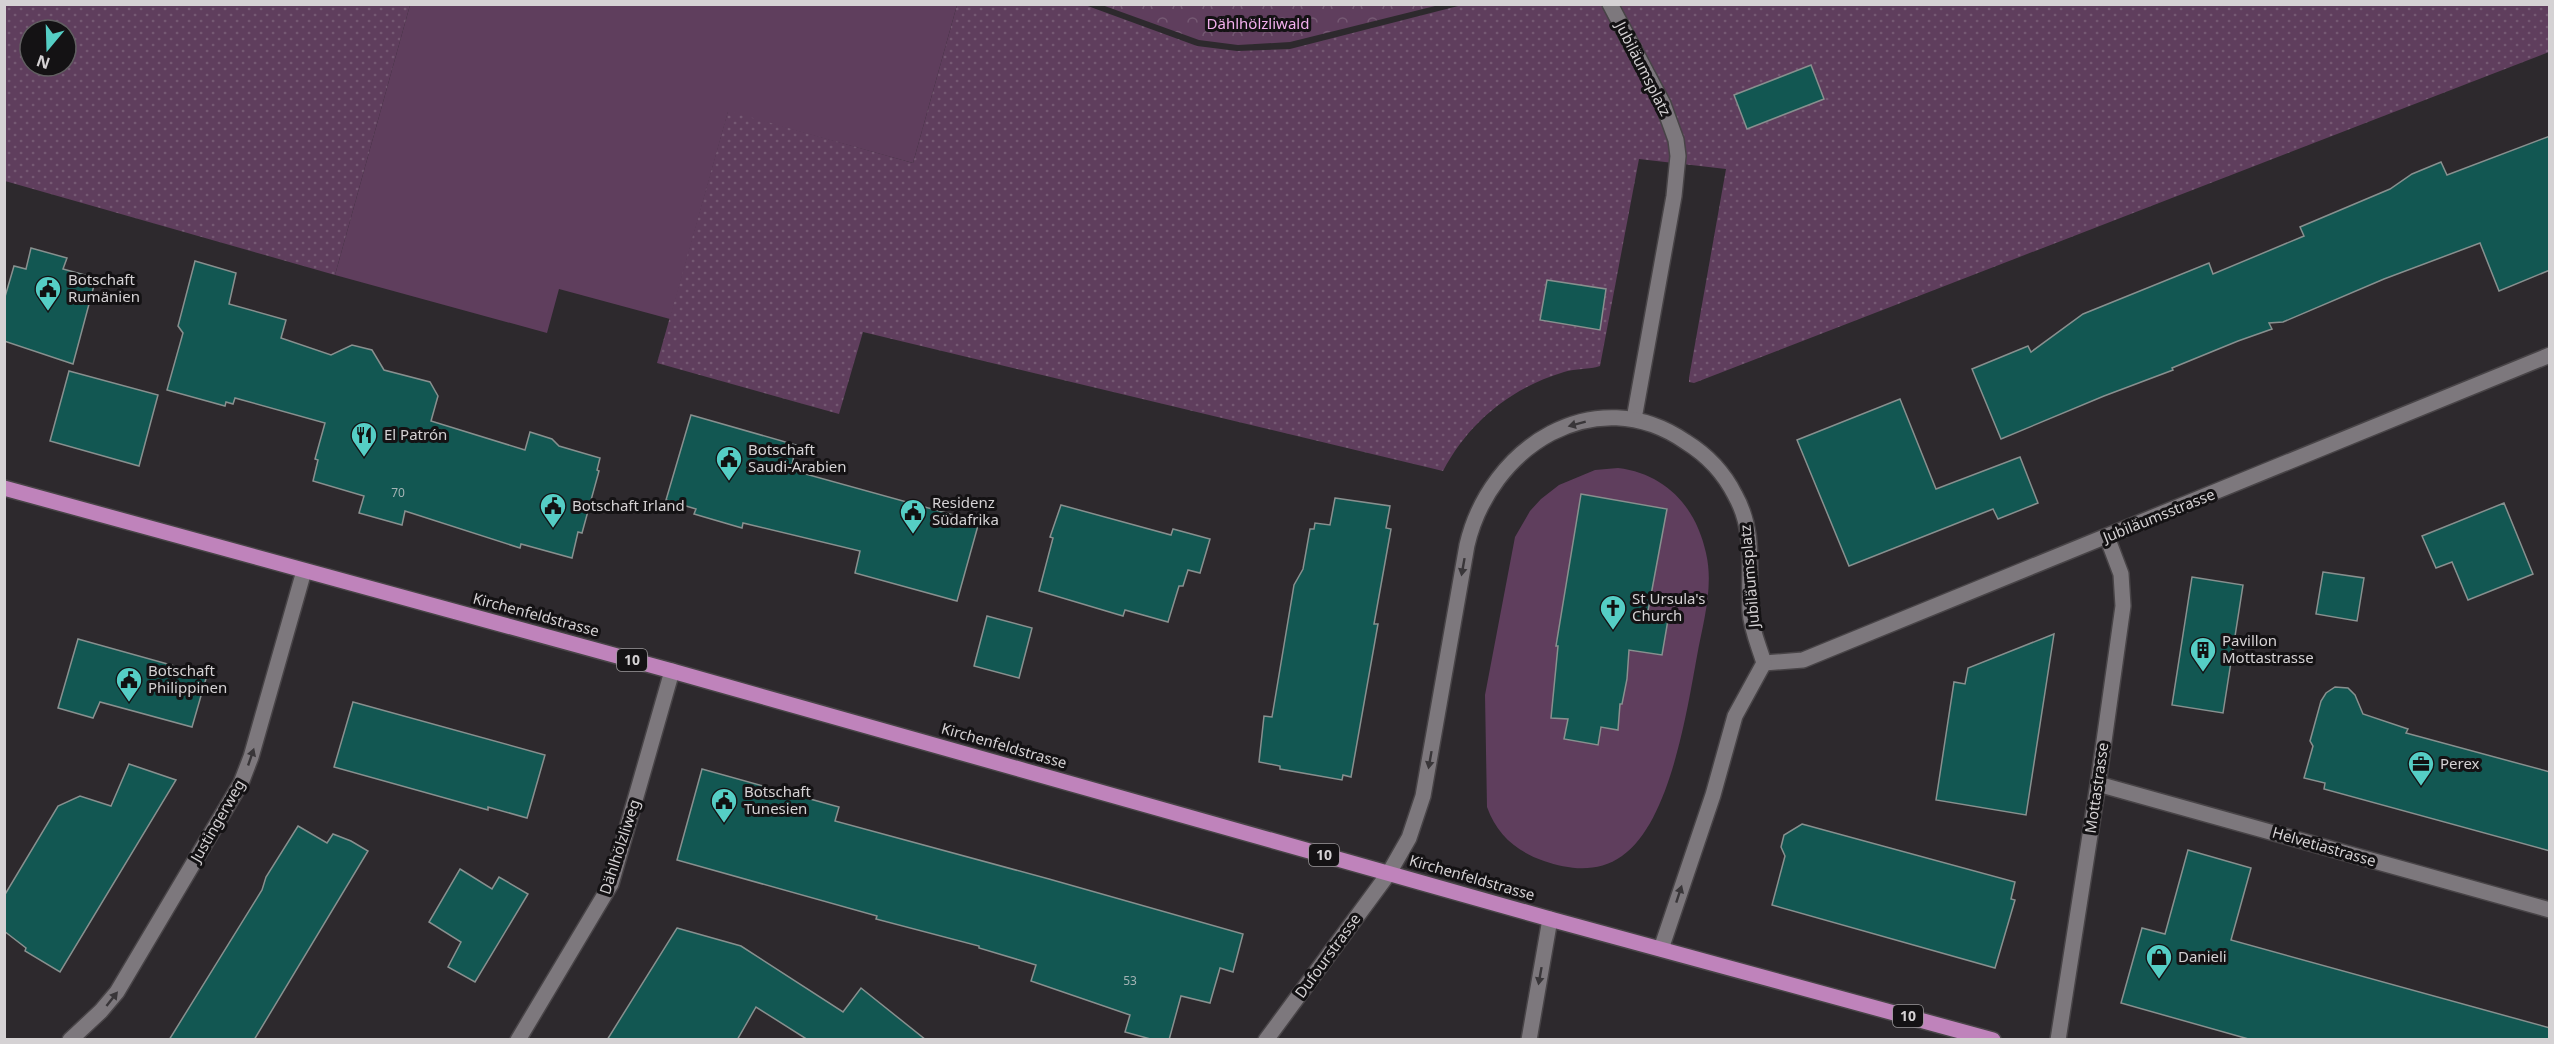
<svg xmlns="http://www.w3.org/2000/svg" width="2554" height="1044" font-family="'Noto Sans',sans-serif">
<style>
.green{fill:#5f3e5d}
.forest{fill:url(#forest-crowns)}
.garden{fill:url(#garden-dots);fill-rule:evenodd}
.building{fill:#125752;stroke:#88908f;stroke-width:1.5}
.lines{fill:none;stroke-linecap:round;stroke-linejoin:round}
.minor-casing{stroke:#484447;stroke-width:18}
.major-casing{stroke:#484447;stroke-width:18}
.minor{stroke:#7d787d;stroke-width:15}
.major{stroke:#bf83bb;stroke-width:15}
.oneway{fill:#393639}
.labels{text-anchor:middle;stroke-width:6;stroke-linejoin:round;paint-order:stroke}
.number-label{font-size:12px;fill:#a4b3b4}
.shield{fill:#141214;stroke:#9b989a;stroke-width:1.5}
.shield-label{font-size:14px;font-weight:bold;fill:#d5d2d4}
.park-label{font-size:15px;fill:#f2afed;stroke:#141214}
.street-label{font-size:15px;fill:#d5d2d4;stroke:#141214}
.poi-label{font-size:15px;fill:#d5d2d4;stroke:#141214;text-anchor:start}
</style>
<defs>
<pattern id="forest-crowns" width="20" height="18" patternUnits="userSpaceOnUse" patternTransform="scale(1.5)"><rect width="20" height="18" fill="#5f3e5d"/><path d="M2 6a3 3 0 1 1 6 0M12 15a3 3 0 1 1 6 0" fill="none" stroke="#755973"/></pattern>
<pattern id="garden-dots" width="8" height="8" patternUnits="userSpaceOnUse" patternTransform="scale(1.5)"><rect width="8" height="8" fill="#5f3e5d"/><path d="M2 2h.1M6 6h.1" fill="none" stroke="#755973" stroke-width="1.8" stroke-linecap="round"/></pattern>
</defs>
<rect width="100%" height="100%" fill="#2d292d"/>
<g class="green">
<path d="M410,5H957L913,163L728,112L670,319L559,289L547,333L335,275Z"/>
<path d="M1618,468C1666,474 1696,507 1706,553C1714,587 1703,623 1697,656C1687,711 1670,823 1622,856C1598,873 1570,870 1544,861C1516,851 1497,835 1487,807L1485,695L1515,537L1530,511L1541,499L1559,485L1595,470Z"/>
</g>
<path class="forest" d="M1102,5V4L1439,5L1290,42L1238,45L1199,40Z"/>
<g class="garden">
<path d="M1466,4L2549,5V52L1694,383L1689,382V378L1726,169L1639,159L1600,366C1589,370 1576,368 1564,372C1511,388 1469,422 1443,471L863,332L839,414L657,363L728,111L913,163L957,5H1085L1197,46L1237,51L1290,49Z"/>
<path d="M4,5H410L335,275L5,181ZM30,30H66V66H30Z"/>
</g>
<g class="building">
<path d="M1811,65L1824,99L1747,129L1734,95Z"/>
<path d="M2550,136V270L2499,291L2480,243L2384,279L2283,322L2269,323L2272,329L2238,341L2172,368L2173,370L2104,396L2001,439L1972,369L2028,346L2031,352L2083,314L2209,263L2213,274L2304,236L2300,227L2390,189L2412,174L2441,162L2447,175Z"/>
<path d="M31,248L67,258L63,269L96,278L73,364L4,341V300L14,266L26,269Z"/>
<path d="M195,261L236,273L229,304L286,320L281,338L331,355L352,345L372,350L384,370L430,382L438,396L431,421L525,450L530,432L552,439L559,446L600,458L597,470L599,471L582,533L578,532L572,558L521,544L520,548L405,511L402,525L359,513L364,496L313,481L318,460L315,459L325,423L235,398L233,404L226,402L225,406L167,390L183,333L178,326Z"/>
<path d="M1547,280L1606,289L1600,330L1540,320Z"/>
<path d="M69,371L158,395L139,466L50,441Z"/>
<path d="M1900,399L1936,489L2020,457L2038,503L1998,519L1993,509L1849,566L1797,440Z"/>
<path d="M691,415L796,445L791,470L979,522L957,601L855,573L860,551L743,523L742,528L694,514L696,509L666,500Z"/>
<path d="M1581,494L1667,509L1648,611L1669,614L1662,655L1629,650L1627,679L1622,704H1620L1618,730L1601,727L1598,745L1564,739L1568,719L1551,718L1558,646H1556Z"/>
<path d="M1335,498L1390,506L1386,528L1391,529L1374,624H1378L1351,777L1343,775L1342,780L1280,769V766L1259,762L1264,716L1272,717L1294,585L1303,569L1310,529H1314L1315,523L1330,525Z"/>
<path d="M2504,503L2533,574L2468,600L2452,562L2436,568L2422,536Z"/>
<path d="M1061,505L1171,535L1173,529L1210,539L1200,573L1188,570L1183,586H1179L1168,622L1125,610L1123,616L1039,591L1053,538L1050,537Z"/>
<path d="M2323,572L2364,578L2357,621L2316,614Z"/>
<path d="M2192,577L2243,585L2223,713L2172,705Z"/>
<path d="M987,616L1032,628L1019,678L974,666Z"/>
<path d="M2054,634L2026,815L1936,800L1954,682L1965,684L1968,668Z"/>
<path d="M78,639L207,675L192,727L100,702L93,718L58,708Z"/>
<path d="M2335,687L2348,688L2355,695L2363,714L2408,729L2406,733L2550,772V851L2324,789L2325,783L2304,778L2313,746L2310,741L2321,701L2326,693Z"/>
<path d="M353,702L545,755L527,818L488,807V810L334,767Z"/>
<path d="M129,764L176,780L60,972L25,951L26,948L4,931V896L58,806L80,796L111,806Z"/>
<path d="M702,769L839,807L835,821L1049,879L1243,934L1233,972L1220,968L1210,1003L1181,996L1169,1040H1154L1125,1032L1130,1015L1031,981L1036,965L979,948V946L876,919L877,916L677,860Z"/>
<path d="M1802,824L2015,882L2011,899L2015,900L1995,968L1772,905L1785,856L1781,847L1784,835Z"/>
<path d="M298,826L327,843L333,834L351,841L368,851L254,1040H169L262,890L266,877Z"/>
<path d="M2188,850L2251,868L2231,940L2550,1028L2549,1040H2252L2121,1003L2142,928L2165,934Z"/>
<path d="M460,869L492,889L499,877L528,894L475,982L448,967L461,942L429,922Z"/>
<path d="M677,928L741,946L843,1012L861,988L926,1040H808L756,1007L737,1040H607Z"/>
</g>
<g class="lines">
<g class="minor-casing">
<g id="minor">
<path d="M1610,4L1663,104L1676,140L1678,156L1674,196L1634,419"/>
<path d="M1764,663L1803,660L2550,355"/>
<path d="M2098,784L2550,910"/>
<path d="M70,1040L101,1011L117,992L241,783L251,757L304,571"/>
<path d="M518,1040L611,884L672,671"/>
<path d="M1266,1040L1389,873L1409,838L1423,796L1467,545C1490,447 1595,379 1686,442C1707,455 1724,473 1735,495C1756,532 1748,570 1750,611C1751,629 1759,646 1764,663L1735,716L1713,795L1661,949"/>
<path d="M1529,1040L1550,919"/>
<path d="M2058,1040L2098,784L2123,606L2121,574L2107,537"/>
</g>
</g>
<g class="major-casing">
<path id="major" d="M4,488L672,671L1550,919L1993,1040"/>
</g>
<use href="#minor" class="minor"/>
<use href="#major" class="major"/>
</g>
<defs><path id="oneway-solid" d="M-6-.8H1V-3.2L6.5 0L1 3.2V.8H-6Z" transform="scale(1.5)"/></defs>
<g class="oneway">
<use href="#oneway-solid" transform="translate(1577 424) rotate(165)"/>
<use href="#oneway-solid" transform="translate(1463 567) rotate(100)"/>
<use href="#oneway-solid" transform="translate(251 757) rotate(-71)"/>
<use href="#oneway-solid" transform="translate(1430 760) rotate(100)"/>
<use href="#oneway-solid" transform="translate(1679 894) rotate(-72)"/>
<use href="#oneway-solid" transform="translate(1540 976) rotate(100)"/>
<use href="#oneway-solid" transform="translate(112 999) rotate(-52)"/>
</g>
<defs>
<g id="civic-pin" transform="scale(1.35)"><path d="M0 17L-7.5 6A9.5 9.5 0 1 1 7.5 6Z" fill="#55cec5" stroke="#141214"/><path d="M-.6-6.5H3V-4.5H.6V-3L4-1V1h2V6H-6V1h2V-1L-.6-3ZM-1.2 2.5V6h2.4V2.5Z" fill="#111"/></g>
<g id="restaurant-pin" transform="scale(1.35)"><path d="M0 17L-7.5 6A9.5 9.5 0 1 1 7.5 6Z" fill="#55cec5" stroke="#141214"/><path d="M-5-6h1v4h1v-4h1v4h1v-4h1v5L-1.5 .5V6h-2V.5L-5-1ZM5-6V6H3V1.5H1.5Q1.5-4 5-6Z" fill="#111"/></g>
<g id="church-pin" transform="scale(1.35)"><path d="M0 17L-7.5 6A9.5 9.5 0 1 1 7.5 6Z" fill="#55cec5" stroke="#141214"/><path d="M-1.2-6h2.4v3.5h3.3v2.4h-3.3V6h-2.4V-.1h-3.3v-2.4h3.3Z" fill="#111"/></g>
<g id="building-pin" transform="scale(1.35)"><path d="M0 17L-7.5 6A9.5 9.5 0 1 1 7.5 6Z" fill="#55cec5" stroke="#141214"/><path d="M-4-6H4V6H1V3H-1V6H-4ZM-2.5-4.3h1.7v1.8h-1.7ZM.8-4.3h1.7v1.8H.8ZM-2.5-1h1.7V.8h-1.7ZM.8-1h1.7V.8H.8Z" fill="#111"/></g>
<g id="office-pin" transform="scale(1.35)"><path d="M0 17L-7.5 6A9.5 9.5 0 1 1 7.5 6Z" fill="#55cec5" stroke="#141214"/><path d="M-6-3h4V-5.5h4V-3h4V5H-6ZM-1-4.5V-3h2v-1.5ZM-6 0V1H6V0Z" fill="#111"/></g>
<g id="shop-pin" transform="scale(1.35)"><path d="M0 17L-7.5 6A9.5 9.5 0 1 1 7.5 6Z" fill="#55cec5" stroke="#141214"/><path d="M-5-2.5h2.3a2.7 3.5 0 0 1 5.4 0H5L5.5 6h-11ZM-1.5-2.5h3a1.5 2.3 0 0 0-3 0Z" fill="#111"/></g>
</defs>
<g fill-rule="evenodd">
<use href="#civic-pin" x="48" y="289"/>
<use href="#restaurant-pin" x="364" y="435"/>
<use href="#civic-pin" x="729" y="459"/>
<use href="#civic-pin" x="553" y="506"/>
<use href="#civic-pin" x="913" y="512"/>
<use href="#church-pin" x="1613" y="608"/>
<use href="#building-pin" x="2203" y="650"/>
<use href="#civic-pin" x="129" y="680"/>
<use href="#office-pin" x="2421" y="764"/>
<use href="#civic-pin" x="724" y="801"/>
<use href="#shop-pin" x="2159" y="957"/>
</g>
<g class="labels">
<g class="number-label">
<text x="398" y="497">70</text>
<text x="1130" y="985">53</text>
</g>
<g class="shield">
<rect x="617" y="649" width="30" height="22" rx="4.5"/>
<rect x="1309" y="844" width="30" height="22" rx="4.5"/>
<rect x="1893" y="1005" width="30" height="22" rx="4.5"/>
</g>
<g class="shield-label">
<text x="632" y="665">10</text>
<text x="1324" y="860">10</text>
<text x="1908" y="1021">10</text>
</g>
<g class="park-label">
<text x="1258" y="29">Dählhölzliwald</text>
</g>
<g class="street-label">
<text transform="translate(1643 69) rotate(63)" y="5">Jubiläumsplatz</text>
<text transform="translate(2159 516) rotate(-22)" y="5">Jubiläumsstrasse</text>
<text transform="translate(1750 576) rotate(-95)" y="5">Jubiläumsplatz</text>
<text transform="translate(536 615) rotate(15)" y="5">Kirchenfeldstrasse</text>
<text transform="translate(1004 746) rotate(16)" y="5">Kirchenfeldstrasse</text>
<text transform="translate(2097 788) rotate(-82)" y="5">Mottastrasse</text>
<text transform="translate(218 821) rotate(-60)" y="5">Justingerweg</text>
<text transform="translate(620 847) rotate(-72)" y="5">Dählhölzliweg</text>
<text transform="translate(2324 847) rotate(16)" y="5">Helvetiastrasse</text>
<text transform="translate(1472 878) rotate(16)" y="5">Kirchenfeldstrasse</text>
<text transform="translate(1328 956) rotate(-54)" y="5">Dufourstrasse</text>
</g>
<g class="poi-label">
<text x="68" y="285">Botschaft<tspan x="68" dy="17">Rumänien</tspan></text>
<text x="384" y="440">El Patrón</text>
<text x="748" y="455">Botschaft<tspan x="748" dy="17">Saudi-Arabien</tspan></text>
<text x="932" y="508">Residenz<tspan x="932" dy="17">Südafrika</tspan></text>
<text x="572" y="511">Botschaft Irland</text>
<text x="1632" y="604">St Ursula's<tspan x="1632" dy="17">Church</tspan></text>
<text x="2222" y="646">Pavillon<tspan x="2222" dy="17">Mottastrasse</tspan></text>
<text x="148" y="676">Botschaft<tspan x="148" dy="17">Philippinen</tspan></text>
<text x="2440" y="769">Perex</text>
<text x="744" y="797">Botschaft<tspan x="744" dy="17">Tunesien</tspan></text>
<text x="2178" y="962">Danieli</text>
</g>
</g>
<rect width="2554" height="1044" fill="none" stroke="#d5d2d4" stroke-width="12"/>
<g transform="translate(48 48) rotate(199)"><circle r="28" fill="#141214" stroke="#615f61" stroke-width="1.5"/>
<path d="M0-4.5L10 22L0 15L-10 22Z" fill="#55cec5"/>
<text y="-9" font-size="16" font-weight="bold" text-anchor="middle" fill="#d5d2d4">N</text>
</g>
</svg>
